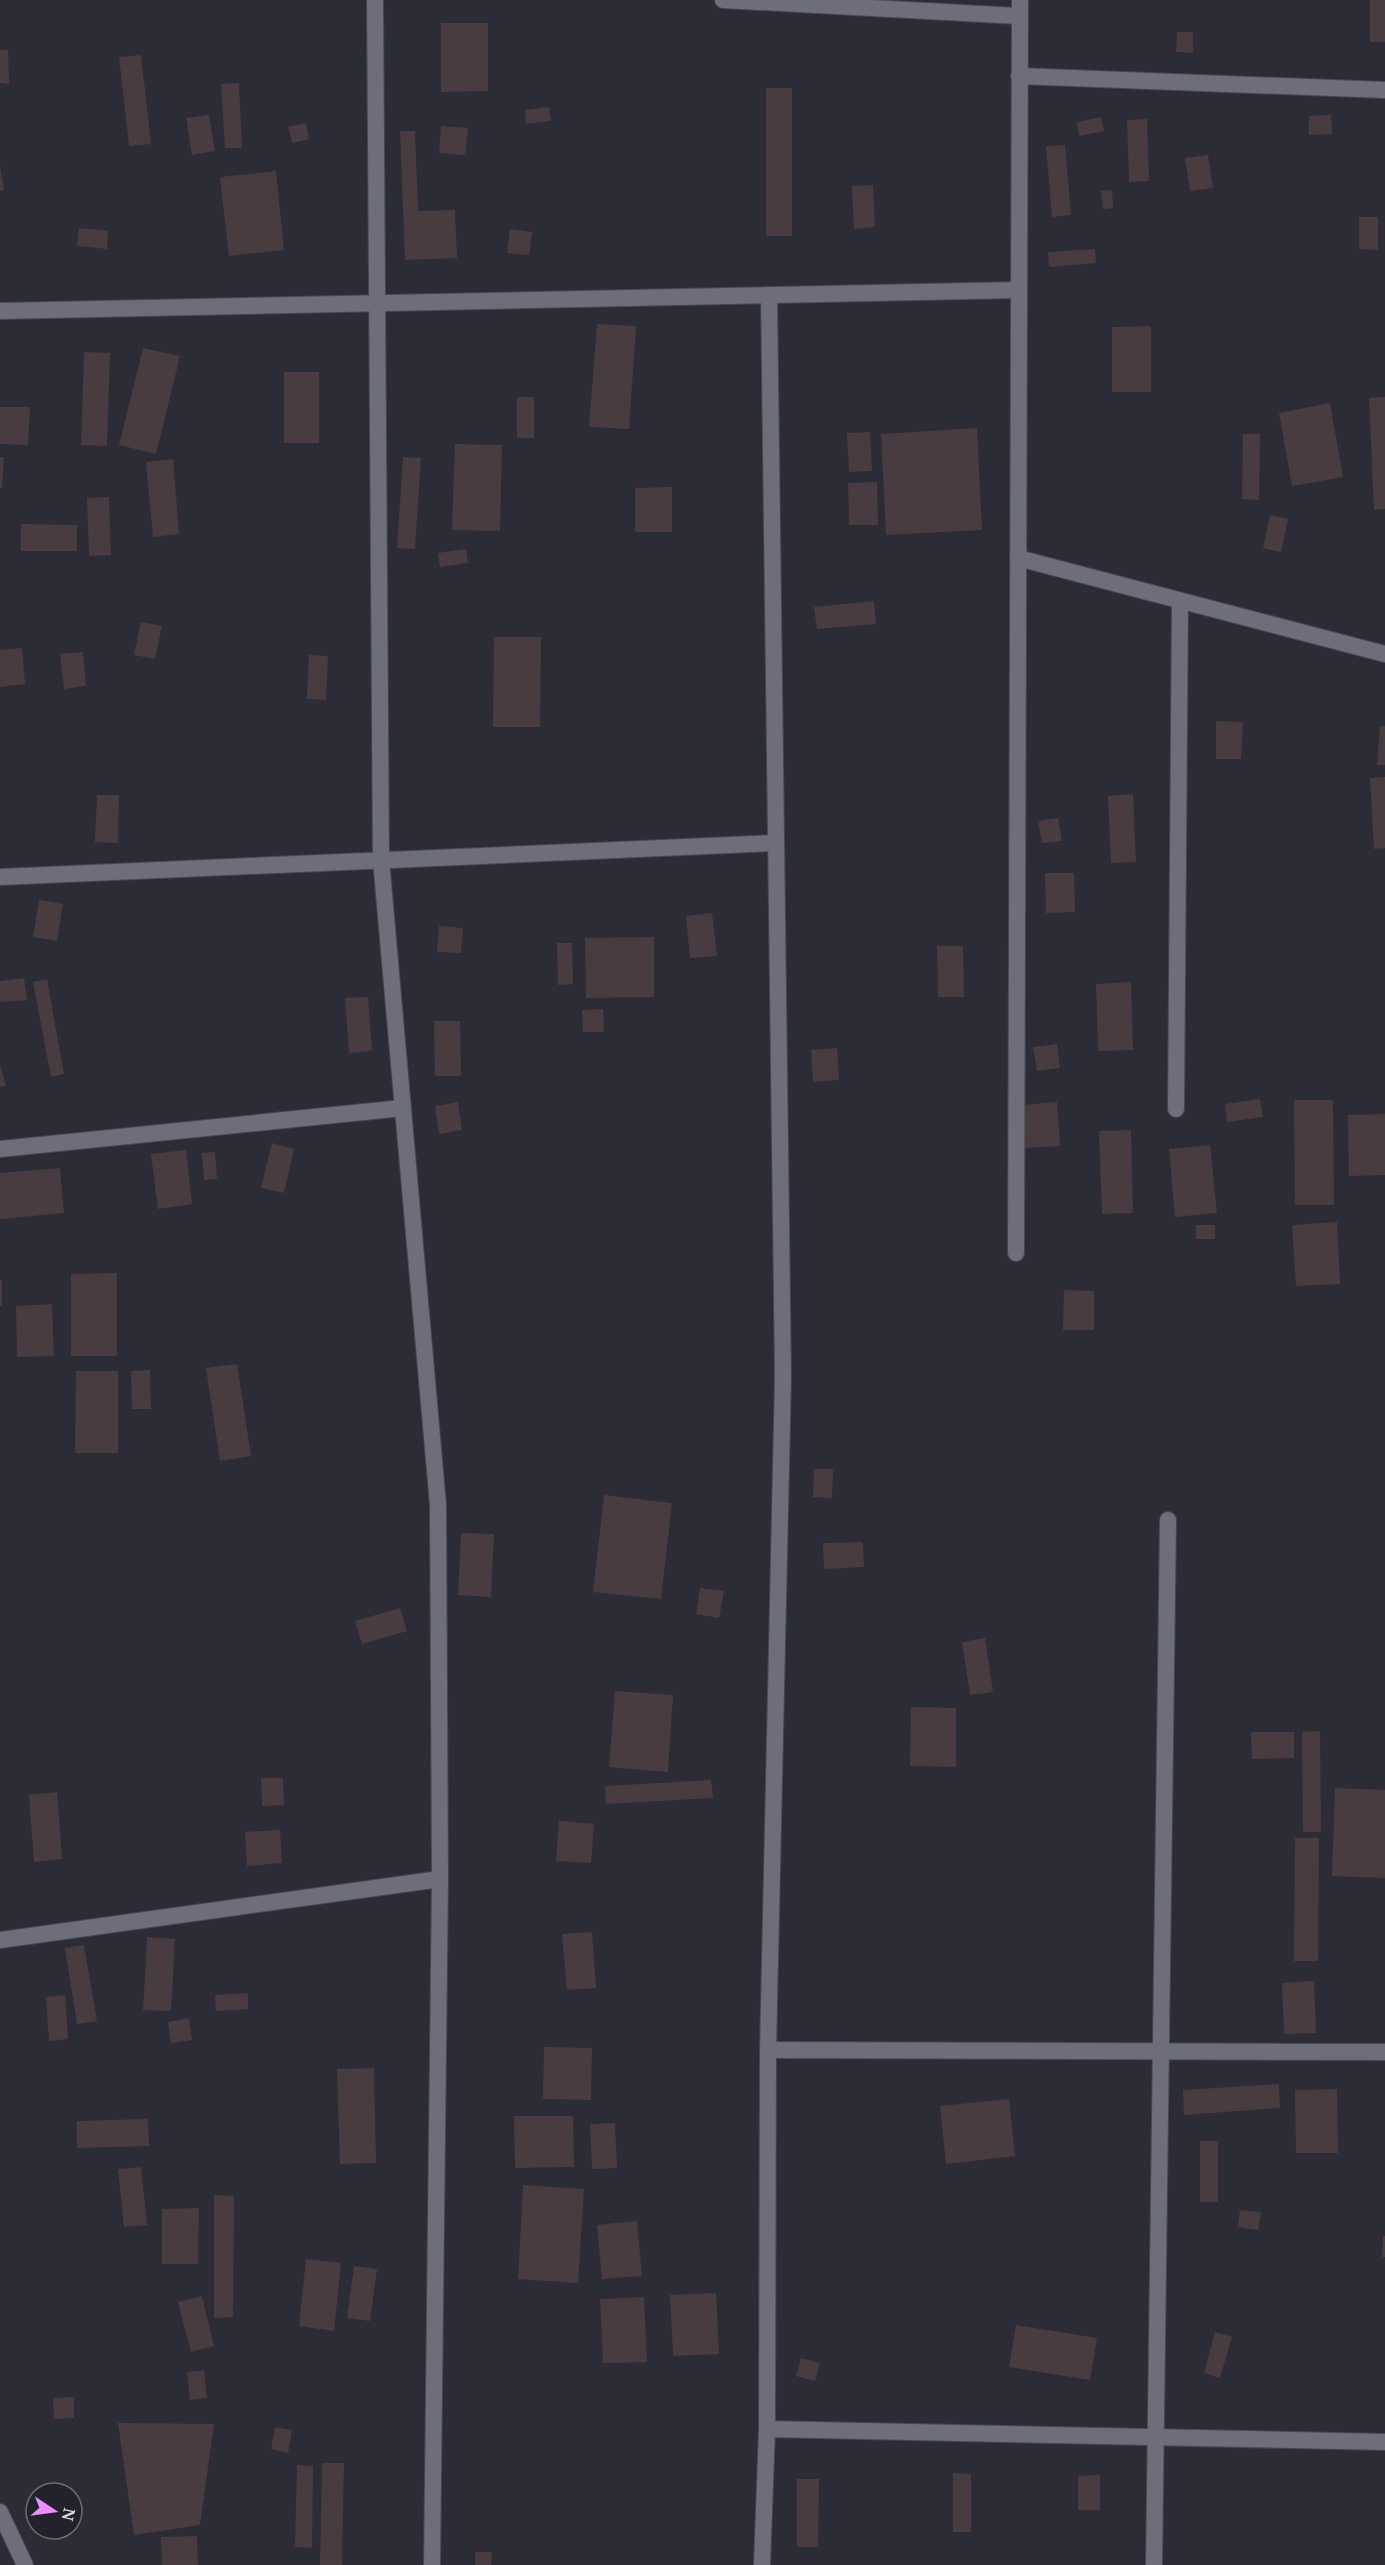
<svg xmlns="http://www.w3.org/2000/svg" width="1385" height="2565" font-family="'Noto Serif',serif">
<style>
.building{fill:#483c40}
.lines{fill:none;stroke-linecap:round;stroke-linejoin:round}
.minor-casing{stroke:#464750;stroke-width:18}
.minor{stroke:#6d6e79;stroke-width:16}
</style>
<rect width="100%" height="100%" fill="#2b2c35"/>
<g class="building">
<rect x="1370" y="0" width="15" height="42"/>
<path d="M441,23H488V91L441,92Z"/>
<path d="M1177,32H1193V53L1176,52Z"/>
<path d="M0,50H8L9,84L0,83Z"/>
<path d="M141,55L151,144L129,146L119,57Z"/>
<path d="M239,83L242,148H225L221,84Z"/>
<rect x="766" y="88" width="26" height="148"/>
<path d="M549,107L551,121L526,124L525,110Z"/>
<path d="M209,115L215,151L192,155L186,118Z"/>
<path d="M1331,115L1332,134L1309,135V116Z"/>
<path d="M1101,117L1104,131L1079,136L1077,122Z"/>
<path d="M1147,119L1149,181L1129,182L1127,120Z"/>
<path d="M306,123L309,139L292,143L288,127Z"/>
<path d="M441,126L468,128L465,155L439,153Z"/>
<path d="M400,131H415L418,211L455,210L457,258L405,260Z"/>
<path d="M1065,145L1071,215L1052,217L1046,146Z"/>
<path d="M1208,155L1213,188L1190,191L1185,158Z"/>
<path d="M0,165L4,190L0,191Z"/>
<path d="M276,171L284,250L229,256L220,177Z"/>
<path d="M873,185L875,227L854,229L852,186Z"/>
<path d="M1112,190L1113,208L1103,209L1101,191Z"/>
<path d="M1359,217H1378V250L1359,249Z"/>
<path d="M79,228L108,231L107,249L77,246Z"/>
<path d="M510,229L532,232L529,255L507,253Z"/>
<path d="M1095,249L1096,263L1049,267L1048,252Z"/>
<path d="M597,324L636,326L629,429L589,427Z"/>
<path d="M1151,326V392H1112V327Z"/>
<path d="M143,348L180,356L156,454L119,445Z"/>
<path d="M84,352L110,353L107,446L81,445Z"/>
<rect x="284" y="372" width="35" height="71"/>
<rect x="517" y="397" width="17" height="41"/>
<path d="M1385,397V509L1374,510L1369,398Z"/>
<path d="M1330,403L1343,477L1292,486L1279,413Z"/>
<path d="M0,407H30L28,445L0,444Z"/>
<path d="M977,428L982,530L886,535L881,434Z"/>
<path d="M870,432L872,471L849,472L847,433Z"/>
<path d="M1243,434H1260L1259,500L1242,499Z"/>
<path d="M455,444L502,445L500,531L452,530Z"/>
<path d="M0,457H4L2,488H0Z"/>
<path d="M403,457L421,458L415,549L397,548Z"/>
<path d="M173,459L179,534L153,537L146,462Z"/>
<path d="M877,482L878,525H849L848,483Z"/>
<path d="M672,487V532H635V488Z"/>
<path d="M109,497L111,555L89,556L87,498Z"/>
<path d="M1270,515L1288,519L1281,552L1263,548Z"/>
<path d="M21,524L77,525V551H21Z"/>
<path d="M466,549L468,563L440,567L438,553Z"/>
<path d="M874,601L876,624L817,629L814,607Z"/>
<path d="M141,622L162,626L155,659L134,655Z"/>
<path d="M494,637H541L540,727H493Z"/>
<path d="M22,648L25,684L0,687V650Z"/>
<path d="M83,652L86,686L64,689L60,654Z"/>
<path d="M309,655L328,656L326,700L307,699Z"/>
<path d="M1216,721L1243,722L1241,759H1216Z"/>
<path d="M1380,726H1385V765H1377Z"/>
<path d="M1385,777V848L1374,849L1370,778Z"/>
<path d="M1133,794L1136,862L1111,863L1108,796Z"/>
<path d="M97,795H119L118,843L95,842Z"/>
<path d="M1058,818L1062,841L1042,843L1038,821Z"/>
<path d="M1045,873H1074L1075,912L1046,913Z"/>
<path d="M39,900L63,904L57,941L33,937Z"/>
<path d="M712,913L717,956L690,958L686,916Z"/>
<path d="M439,926L463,928L461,953L437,952Z"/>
<path d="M654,937V997L586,998L585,938Z"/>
<path d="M557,943H572L573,984L558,985Z"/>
<path d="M937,946H963L964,997H938Z"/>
<path d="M24,978L27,1000L0,1002V981Z"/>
<path d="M47,979L64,1074L51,1077L33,982Z"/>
<path d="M1131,982L1133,1050L1098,1051L1096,984Z"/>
<path d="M368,997L372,1051L349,1053L345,998Z"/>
<path d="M603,1009L604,1032H583L582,1010Z"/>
<path d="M434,1021H460L461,1076H435Z"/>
<path d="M1057,1044L1060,1068L1037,1071L1033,1047Z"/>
<path d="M837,1048L839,1080L813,1082L811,1050Z"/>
<path d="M0,1064L6,1086L0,1087Z"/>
<path d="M1260,1099L1263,1117L1227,1122L1225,1104Z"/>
<path d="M1294,1100H1333L1334,1205H1295Z"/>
<path d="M458,1102L462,1130L439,1134L435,1106Z"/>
<path d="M1057,1102L1060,1146L1025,1148L1021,1105Z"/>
<path d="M1385,1114V1175L1349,1176L1348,1115Z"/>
<path d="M1131,1130L1133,1213L1102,1214L1099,1131Z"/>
<path d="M272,1143L294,1149L284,1193L261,1188Z"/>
<path d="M1210,1145L1217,1213L1175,1217L1169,1149Z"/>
<path d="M186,1150L192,1204L158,1209L151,1154Z"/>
<path d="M215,1152L217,1179L204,1180L202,1153Z"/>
<path d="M60,1168L64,1213L0,1219V1173Z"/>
<path d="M1337,1222L1340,1284L1296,1286L1292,1225Z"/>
<rect x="1196" y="1225" width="19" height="14"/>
<path d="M117,1273V1356H71V1274Z"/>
<rect x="0" y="1280" width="2" height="26"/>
<path d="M1064,1290L1094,1291V1330H1063Z"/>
<path d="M52,1304L54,1356L17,1357L16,1306Z"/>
<path d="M237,1364L251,1456L220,1461L206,1368Z"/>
<path d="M150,1370L151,1409H132L131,1371Z"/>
<path d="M76,1371H118V1453H75Z"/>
<path d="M814,1469H833L832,1498L813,1497Z"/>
<path d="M604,1495L672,1503L661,1599L593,1592Z"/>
<path d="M461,1533L494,1534L491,1597L458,1595Z"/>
<path d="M863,1542L864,1567L824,1569L823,1543Z"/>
<path d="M700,1588L724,1591L719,1618L696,1614Z"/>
<path d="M400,1608L407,1631L362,1644L355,1621Z"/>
<path d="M985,1638L993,1692L970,1695L962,1642Z"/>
<path d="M615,1691L673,1695L668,1772L609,1767Z"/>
<path d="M911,1707L956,1708V1767L910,1766Z"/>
<path d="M1320,1731L1321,1832H1303L1302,1732Z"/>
<path d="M1251,1732H1294V1758L1252,1759Z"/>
<path d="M261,1778H283L284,1805L262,1806Z"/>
<path d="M711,1780L713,1798L606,1804L605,1786Z"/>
<path d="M1335,1788L1385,1790V1878L1332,1876Z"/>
<path d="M57,1792L62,1859L34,1862L29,1795Z"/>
<path d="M559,1821L594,1824L591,1863L556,1861Z"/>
<path d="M280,1830L282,1863L247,1866L245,1832Z"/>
<path d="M1295,1838H1319L1318,1961H1294Z"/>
<path d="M592,1932L596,1988L567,1990L562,1934Z"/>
<path d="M147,1937L175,1939L171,2011L143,2010Z"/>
<path d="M84,1945L97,2021L77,2024L65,1948Z"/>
<path d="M1314,1981L1316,2033L1284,2034L1282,1983Z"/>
<path d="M248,1993V2009L216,2011L215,1995Z"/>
<path d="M65,1995L68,2039L49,2041L46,1997Z"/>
<path d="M189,2018L192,2040L171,2043L168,2022Z"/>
<path d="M544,2047L592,2048L591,2100L543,2099Z"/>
<path d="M374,2068L376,2163L340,2164L337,2069Z"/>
<path d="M1279,2084L1280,2108L1184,2115L1183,2090Z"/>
<path d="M1337,2089L1338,2153H1296L1295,2090Z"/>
<path d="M1009,2099L1015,2156L946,2164L940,2106Z"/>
<path d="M514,2116H573L574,2167L515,2168Z"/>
<path d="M148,2119L149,2146L77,2148V2121Z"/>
<path d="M615,2123L617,2168L592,2169L590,2124Z"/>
<rect x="1200" y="2141" width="18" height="61"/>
<path d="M141,2167L147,2225L124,2227L118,2169Z"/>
<path d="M523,2185L584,2189L578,2283L518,2279Z"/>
<path d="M214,2195L234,2196L233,2317L214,2318Z"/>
<path d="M199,2208L198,2264H162V2209Z"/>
<path d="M1240,2210L1261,2212L1258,2230L1238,2227Z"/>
<path d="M637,2221L642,2276L602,2279L597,2225Z"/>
<path d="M1383,2236H1385V2257H1382Z"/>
<path d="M306,2259L341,2263L334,2331L299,2326Z"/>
<path d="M354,2266L377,2269L370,2321L347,2318Z"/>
<path d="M716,2293L719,2354L673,2356L670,2295Z"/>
<path d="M202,2296L214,2346L191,2352L178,2302Z"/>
<path d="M644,2297L647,2362L603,2363L600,2299Z"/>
<path d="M1016,2325L1097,2338L1090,2380L1009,2367Z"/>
<path d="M1215,2332L1232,2337L1220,2378L1204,2373Z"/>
<path d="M801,2358L820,2363L815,2381L796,2376Z"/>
<path d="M204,2370L207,2398L190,2400L187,2372Z"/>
<path d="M74,2397V2418L54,2419L53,2398Z"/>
<path d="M118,2423L214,2424L200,2525L134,2535Z"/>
<path d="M275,2427L292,2430L288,2453L271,2449Z"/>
<path d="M322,2463H344L342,2565H320Z"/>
<path d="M297,2465L313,2466L312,2548L295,2547Z"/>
<path d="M953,2473L971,2474V2532H953Z"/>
<path d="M1100,2475V2510H1078V2476Z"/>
<path d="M797,2479H819L818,2547H797Z"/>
<path d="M197,2536L198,2565H162L161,2537Z"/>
<path d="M475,2552H492L491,2565H475Z"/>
</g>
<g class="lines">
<g class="minor-casing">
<g id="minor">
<path d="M375,0L381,860L438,1505L440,1879L432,2565"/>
<path d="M723,0L1020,16"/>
<path d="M1019,76L1385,90"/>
<path d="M0,311L1019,290"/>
<path d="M1018,558L1385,654"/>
<path d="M0,877L776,843"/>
<path d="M1176,1109L1180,601"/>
<path d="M0,1149L403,1108"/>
<path d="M1016,1253L1020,0"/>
<path d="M0,1940L440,1879"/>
<path d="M768,2050L1385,2052"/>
<path d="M767,2429L1385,2442"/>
<path d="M0,2512L25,2565"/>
<path d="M762,2565L767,2429L768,2050L783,1377L769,295"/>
<path d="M1154,2565L1168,1520"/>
</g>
</g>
<use href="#minor" class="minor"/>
</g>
<g transform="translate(54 2511) rotate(103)"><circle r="28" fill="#21222b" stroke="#6b6c73" stroke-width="1.5"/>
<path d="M0-4.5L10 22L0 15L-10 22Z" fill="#ed8cfa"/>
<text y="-9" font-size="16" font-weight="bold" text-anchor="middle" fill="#d9dae0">N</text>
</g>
</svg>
